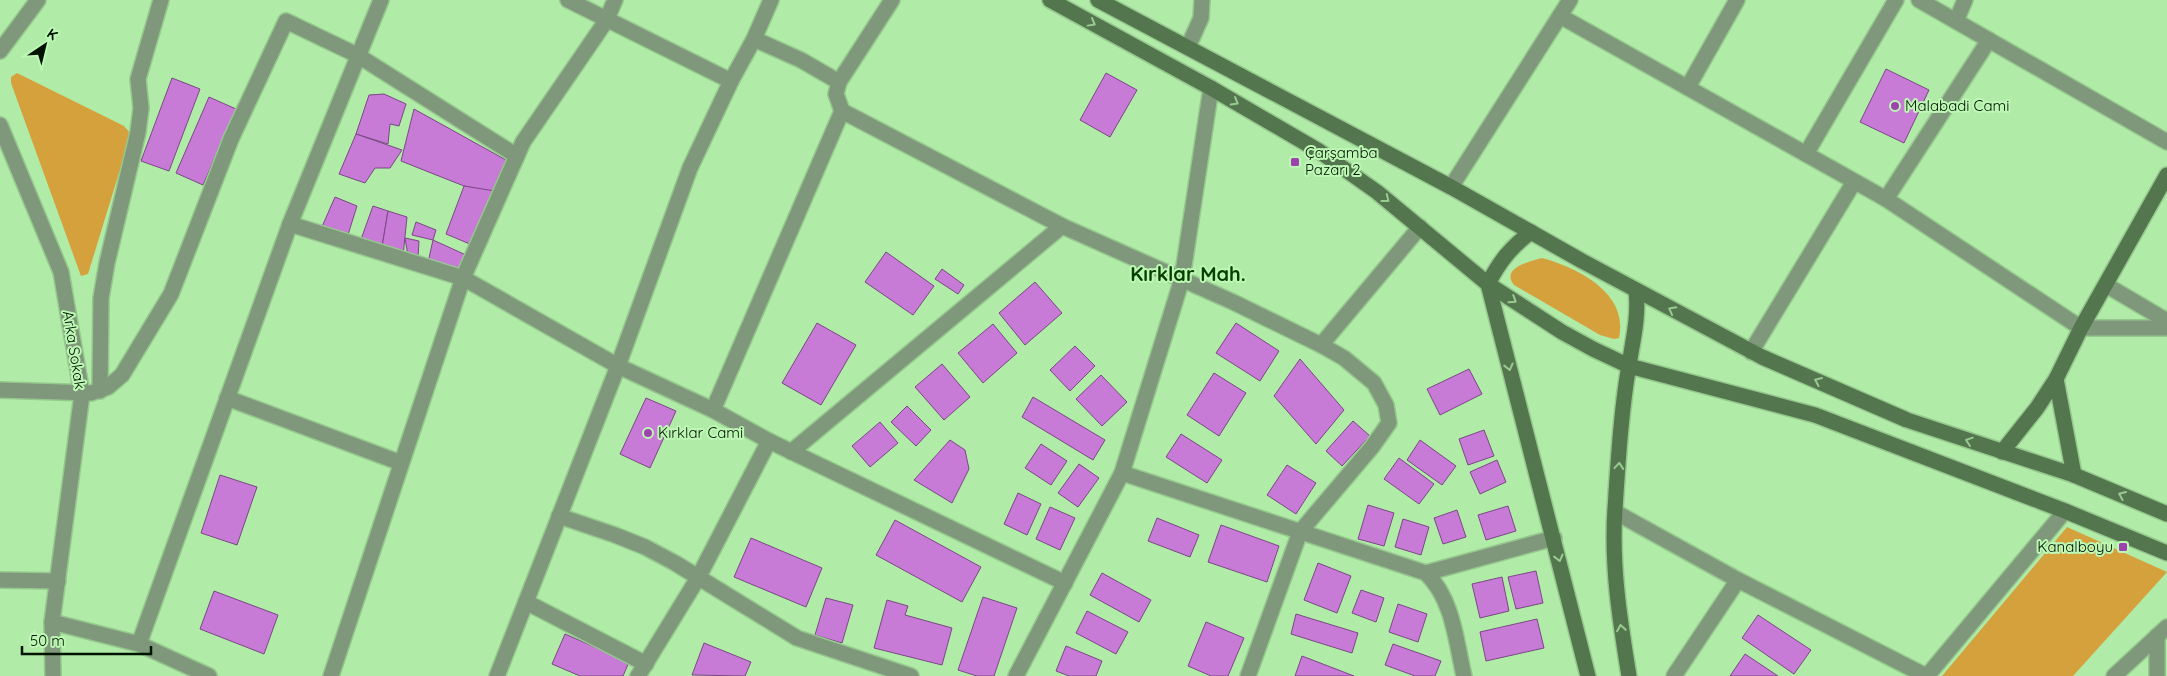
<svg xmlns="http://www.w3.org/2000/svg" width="2167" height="676" font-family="Quicksand,sans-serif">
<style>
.green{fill:#d5a13c}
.building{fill:#c77bd6;stroke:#7a4883}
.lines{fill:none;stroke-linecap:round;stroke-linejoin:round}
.street-casing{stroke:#95c88d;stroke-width:18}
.secondary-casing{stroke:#95c88d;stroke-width:18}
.street{stroke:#7f977b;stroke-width:15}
.secondary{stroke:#54764e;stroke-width:15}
.oneway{stroke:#99ca91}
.poi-dot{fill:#9d43ae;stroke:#bef8b5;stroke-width:2}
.labels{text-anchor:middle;stroke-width:4;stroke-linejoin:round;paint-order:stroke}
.poi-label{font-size:15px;fill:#001200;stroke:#bef8b5;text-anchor:start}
.street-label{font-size:15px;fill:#001200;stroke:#bef8b5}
.district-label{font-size:20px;font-weight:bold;fill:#063f00;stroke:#bef8b5}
</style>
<rect width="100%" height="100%" fill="#b1eba8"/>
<g class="green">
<path d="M17,73L124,126L131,134L88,274L81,276L11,83V77Z"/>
<path d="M1542,258C1578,268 1629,293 1619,338L1614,339L1600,335L1514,285C1500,268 1531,261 1542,258Z"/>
<path d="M2067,527L2167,572L2073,676H1942Z"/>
</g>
<g class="building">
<path d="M1886,69L1929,90L1904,143L1860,122Z"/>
<path d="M1106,73L1137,90L1110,137L1080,120Z"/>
<path d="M172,78L200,89L169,171L141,161Z"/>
<path d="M384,94L406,104L399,126L390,124L388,144L356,134L369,95Z"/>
<path d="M209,97L236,109L203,185L176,173Z"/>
<path d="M414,109L506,160L492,192L464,186L401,161Z"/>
<path d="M356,134L402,150L390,168H375L365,183L339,174Z"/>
<path d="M464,186L501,192L477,247L446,234Z"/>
<path d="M335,197L357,206L347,238L321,229Z"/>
<path d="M373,206L388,211L381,253L360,242Z"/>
<path d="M388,211L407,217L403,256L381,253Z"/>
<path d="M416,222L436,230L433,240L412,235Z"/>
<path d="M405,238L419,241L418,258L408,256Z"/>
<path d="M433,240L466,255L463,278L427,267Z"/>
<path d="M886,252L934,286L913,315L865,282Z"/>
<path d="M942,269L964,285L958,294L935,279Z"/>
<path d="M1035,282L1062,313L1025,345L999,313Z"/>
<path d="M817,323L856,345L821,405L782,383Z"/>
<path d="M1236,323L1279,351L1260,381L1216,353Z"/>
<path d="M993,324L1017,353L983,383L958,353Z"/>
<path d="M1075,346L1095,366L1070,391L1050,370Z"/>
<path d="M1300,359L1344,410L1316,444L1274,396Z"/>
<path d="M942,364L970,397L944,420L915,387Z"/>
<path d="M1469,369L1482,394L1440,415L1427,389Z"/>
<path d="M1214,373L1246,393L1219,436L1187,415Z"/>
<path d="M1101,375L1127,402L1102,426L1076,399Z"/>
<path d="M1033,397L1105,440L1093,460L1022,417Z"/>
<path d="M646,398L676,411L650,468L620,454Z"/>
<path d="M907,406L931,430L916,446L891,422Z"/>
<path d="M1353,421L1370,436L1342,466L1326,451Z"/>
<path d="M880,422L898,443L870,467L852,446Z"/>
<path d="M1484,430L1494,456L1468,465L1459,439Z"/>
<path d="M1181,434L1222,460L1207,483L1166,457Z"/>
<path d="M950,440L965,450L969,469L952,503L914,480Z"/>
<path d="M1420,440L1456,466L1442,485L1407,460Z"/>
<path d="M1041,444L1067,461L1051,485L1025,468Z"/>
<path d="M1399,458L1434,484L1419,504L1384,479Z"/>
<path d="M1497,460L1506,482L1480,494L1470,472Z"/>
<path d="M1079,464L1099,478L1078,507L1058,493Z"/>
<path d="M1287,465L1316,483L1296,514L1267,495Z"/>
<path d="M220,475L257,487L237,545L201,533Z"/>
<path d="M1018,493L1041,504L1027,535L1004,524Z"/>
<path d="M1368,505L1394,513L1384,546L1358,539Z"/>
<path d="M1508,506L1516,531L1486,540L1478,515Z"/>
<path d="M1050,507L1075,518L1060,550L1036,539Z"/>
<path d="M1457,510L1466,537L1443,544L1434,518Z"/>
<path d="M1157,518L1199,535L1190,557L1148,541Z"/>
<path d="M1403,519L1429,527L1421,555L1395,547Z"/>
<path d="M895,520L981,567L962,602L876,555Z"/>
<path d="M1221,525L1279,546L1267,582L1208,562Z"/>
<path d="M751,538L822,568L806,607L734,577Z"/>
<path d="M1318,563L1351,576L1337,613L1304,600Z"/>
<path d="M1536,571L1543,603L1516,609L1508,577Z"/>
<path d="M1102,573L1151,600L1139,622L1090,595Z"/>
<path d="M1502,577L1509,611L1480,618L1472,584Z"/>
<path d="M1361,590L1384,598L1376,622L1352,613Z"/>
<path d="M214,591L278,615L264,654L200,629Z"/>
<path d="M983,597L1017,608L994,676H977L958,670Z"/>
<path d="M826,598L853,605L842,643L815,635Z"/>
<path d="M887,600L908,606L905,615L952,628L942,665L874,648Z"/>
<path d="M1398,604L1427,614L1418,642L1389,632Z"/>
<path d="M1087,611L1128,632L1116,654L1076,633Z"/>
<path d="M1296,614L1358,633L1352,653L1291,634Z"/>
<path d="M1758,615L1811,650L1794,674L1742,638Z"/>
<path d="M1537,619L1544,648L1486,661L1480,632Z"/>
<path d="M1206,622L1244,638L1228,676H1211L1188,666Z"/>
<path d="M565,634L629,662L623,676H580L552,664Z"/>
<path d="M704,643L751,662L745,676L692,675Z"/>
<path d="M1393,644L1441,661L1435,676H1415L1385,665Z"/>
<path d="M1066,646L1102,661L1096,676H1069L1056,671Z"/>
<path d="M1745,654L1778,676H1730Z"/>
<path d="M1302,656L1354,676H1295Z"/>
</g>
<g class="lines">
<g class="street-casing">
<g id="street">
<path d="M568,0L731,81"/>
<path d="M1919,0L2167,142"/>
<path d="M1560,16L1886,199L2081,328H2167"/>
<path d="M1956,21L1965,0"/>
<path d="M754,39L801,60L839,82L836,94L842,111L1062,226L1233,302L1321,345L1344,358L1374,383L1386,405L1389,423L1372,447L1300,532L1248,676"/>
<path d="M1188,47L1201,18L1202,0"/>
<path d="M0,51L38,0"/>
<path d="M839,82L892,0"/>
<path d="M1688,87L1737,0"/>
<path d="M0,125L61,272L82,394L52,622L53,676"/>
<path d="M1806,154L1896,0"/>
<path d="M1451,187L1570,0"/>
<path d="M1886,199L1989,40"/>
<path d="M290,224L463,278L618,366L713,410L769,441L1065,583"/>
<path d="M2106,285L2167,321"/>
<path d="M1321,345L1420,227"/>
<path d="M1751,352L1854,182"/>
<path d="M0,390L91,393L108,387L122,375L171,294L231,139L286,21L357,55L517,156"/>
<path d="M100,391L101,298L107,263L138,132L141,108L138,79L161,0"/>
<path d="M227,398L401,463"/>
<path d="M713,410L842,111"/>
<path d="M791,452L1062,226"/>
<path d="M1122,473L1426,573C1453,599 1456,641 1464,676"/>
<path d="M1615,512L1738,580L1926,676"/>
<path d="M559,516L615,535L645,547L675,563L797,638L911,676"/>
<path d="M1426,573L1554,538"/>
<path d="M0,580L58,581"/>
<path d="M526,602L646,664"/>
<path d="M52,622L139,644L209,676"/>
<path d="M2157,636V676"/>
<path d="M139,644L290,224L381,0"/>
<path d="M331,676L463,278L523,142L606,21L615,0"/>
<path d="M497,676L618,366L690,168L731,81L754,39L771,0"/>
<path d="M638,676L698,578L769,441"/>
<path d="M1016,676L1122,473L1182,279L1211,88"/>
<path d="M1674,676L1738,580"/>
<path d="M1927,676L2065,511"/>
<path d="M2114,676L2167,627"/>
</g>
</g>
<g class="secondary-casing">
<g id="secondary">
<path d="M1050,0L1211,88L1319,151L1377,192L1488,284L1562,332L1593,349L1629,366L1815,415L2065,511L2167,553"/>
<path d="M1098,0L1451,187L1582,261L1762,357L1907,420L2074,475L2167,514"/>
<path d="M1531,232C1511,247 1499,262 1488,284L1588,676"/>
<path d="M2056,379L2074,475"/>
<path d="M2002,452L2037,408L2056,379L2081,328L2167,175"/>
<path d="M1629,676C1620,621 1611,565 1615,509C1618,463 1621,411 1629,365C1633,339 1639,317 1636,290"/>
</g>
</g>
<use href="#street" class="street"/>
<use href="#secondary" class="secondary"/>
</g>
<defs><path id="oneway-chevron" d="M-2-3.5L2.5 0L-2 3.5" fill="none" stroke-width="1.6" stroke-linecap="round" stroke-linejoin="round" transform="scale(1.25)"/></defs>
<g class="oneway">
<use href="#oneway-chevron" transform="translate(1092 23) rotate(29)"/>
<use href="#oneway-chevron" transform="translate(1235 102) rotate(30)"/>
<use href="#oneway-chevron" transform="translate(1386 199) rotate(38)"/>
<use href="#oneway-chevron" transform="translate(1513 300) rotate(33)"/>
<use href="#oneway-chevron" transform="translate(1672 310) rotate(-152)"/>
<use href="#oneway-chevron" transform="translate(1509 367) rotate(76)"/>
<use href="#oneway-chevron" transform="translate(1818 381) rotate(-156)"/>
<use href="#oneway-chevron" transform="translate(1969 441) rotate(-161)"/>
<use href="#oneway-chevron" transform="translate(1619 466) rotate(-85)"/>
<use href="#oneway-chevron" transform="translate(2122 495) rotate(-157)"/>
<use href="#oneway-chevron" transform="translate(1559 558) rotate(76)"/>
<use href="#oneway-chevron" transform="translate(1621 628) rotate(-99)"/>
</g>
<g class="poi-dot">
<circle cx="1895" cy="106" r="5"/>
<rect x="1290" y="157" width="10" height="10" rx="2.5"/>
<circle cx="648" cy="433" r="5"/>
<rect x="2118" y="542" width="10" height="10" rx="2.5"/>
</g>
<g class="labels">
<g class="poi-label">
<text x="1905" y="111">Malabadi Cami</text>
<text x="1305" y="158">Çarşamba<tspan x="1305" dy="17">Pazarı 2</tspan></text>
<text x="658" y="438">Kırklar Cami</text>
<text x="2113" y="552" text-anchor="end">Kanalboyu</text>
</g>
<g class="street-label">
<text transform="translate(74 350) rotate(81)" y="5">Arka Sokak</text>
</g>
<g class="district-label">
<text x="1188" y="281">Kırklar Mah.</text>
</g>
</g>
<g transform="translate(45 45) rotate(35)" stroke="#bef8b5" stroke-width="4" paint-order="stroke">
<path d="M0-4L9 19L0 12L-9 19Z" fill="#001200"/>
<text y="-8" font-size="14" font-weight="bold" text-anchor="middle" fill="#001200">K</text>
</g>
<path d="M22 646v8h129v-8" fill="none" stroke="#001200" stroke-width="2.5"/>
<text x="30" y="646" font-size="15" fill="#001200" stroke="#bef8b5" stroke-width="4" paint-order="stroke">50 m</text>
</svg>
